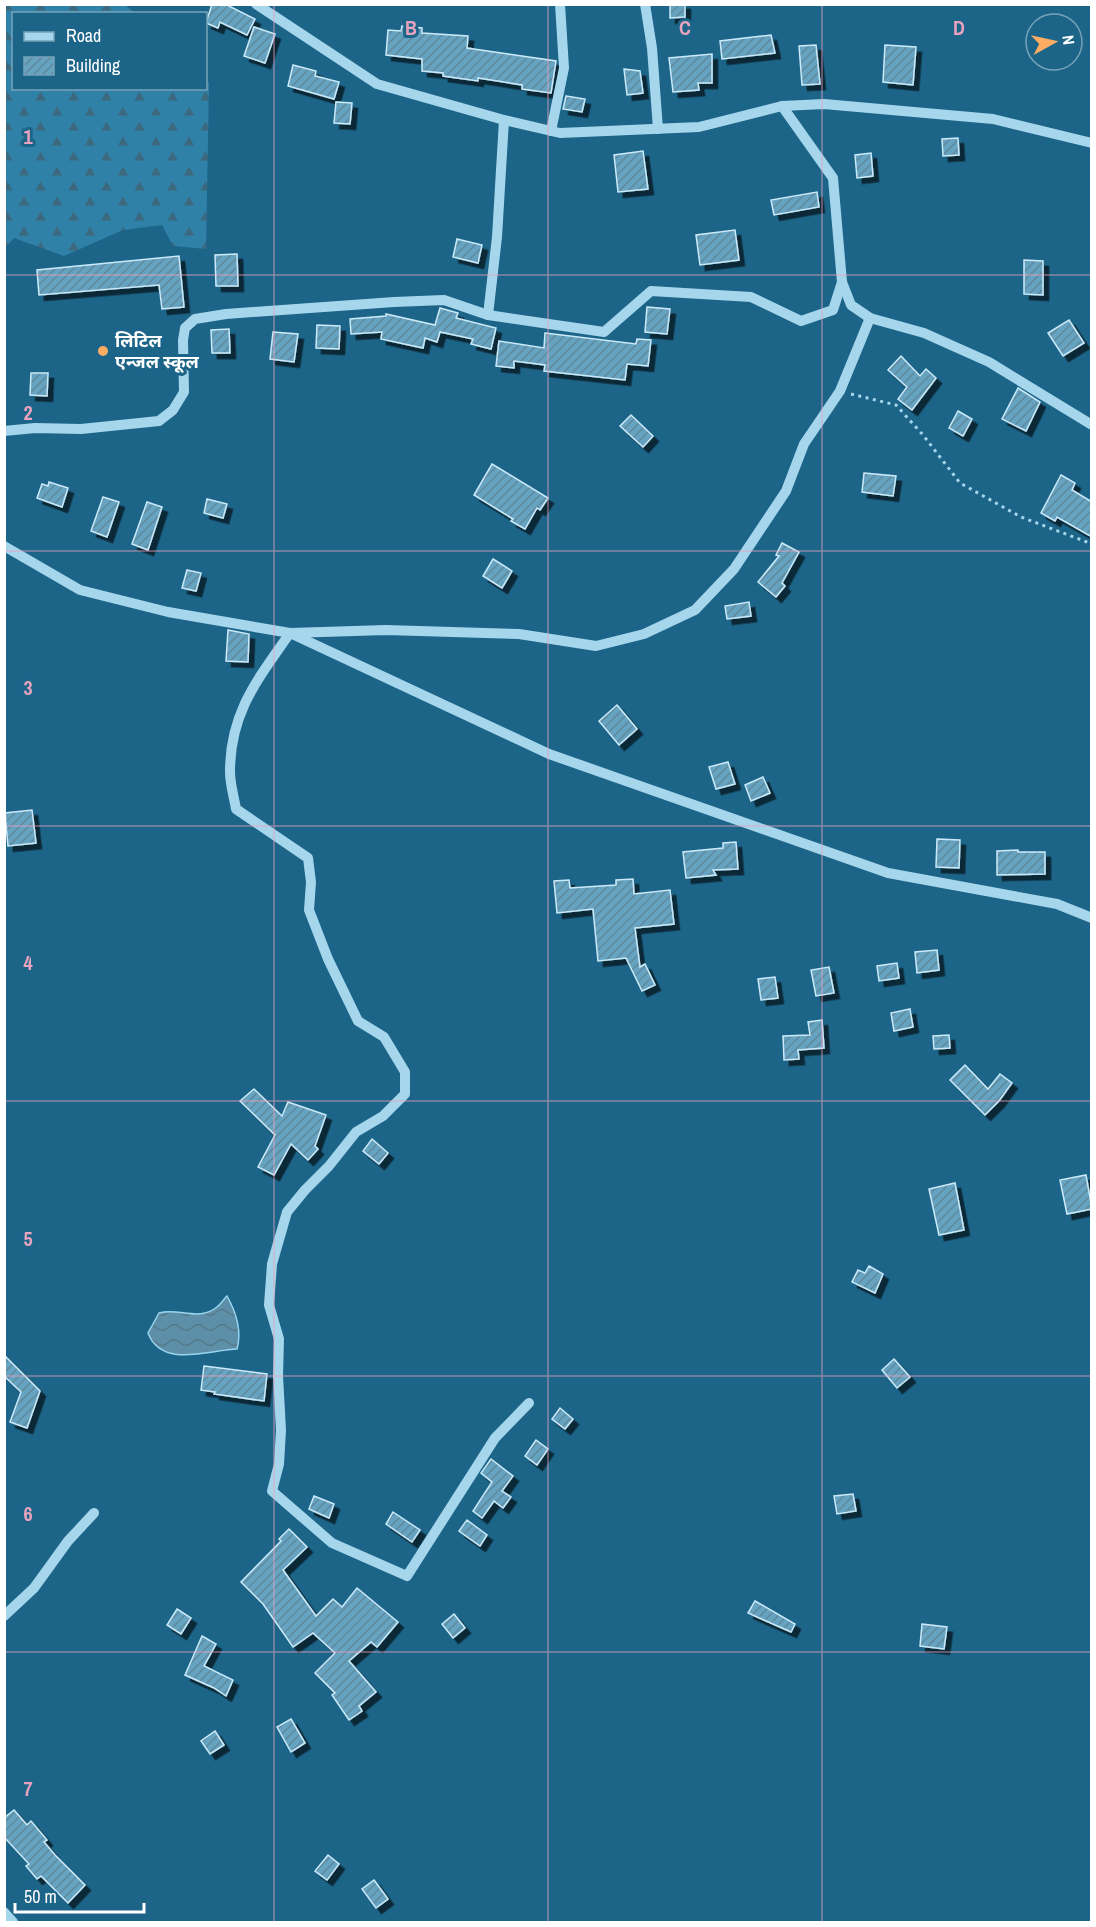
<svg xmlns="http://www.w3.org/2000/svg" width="1096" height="1927" font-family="'Archivo Narrow','Noto Sans Devanagari',sans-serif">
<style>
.forest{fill:url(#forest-firs)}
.water{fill:url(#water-waves);stroke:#99d4ee;stroke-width:1.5}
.building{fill:url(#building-hatch);stroke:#cbeaf9;stroke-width:1.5;filter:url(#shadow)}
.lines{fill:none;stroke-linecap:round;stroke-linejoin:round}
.path{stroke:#a6d6ec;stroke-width:3;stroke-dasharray:3 4.5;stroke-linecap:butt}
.minor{stroke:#a6d6ec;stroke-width:10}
.grid{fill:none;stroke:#e7a3bd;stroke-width:1.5;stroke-opacity:0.55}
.poi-dot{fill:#fdad63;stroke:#1c6589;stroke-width:2}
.labels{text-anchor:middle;stroke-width:6;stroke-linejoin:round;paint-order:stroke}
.poi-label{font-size:18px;font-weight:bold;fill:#fff;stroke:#1c6589;text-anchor:start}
.grid-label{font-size:20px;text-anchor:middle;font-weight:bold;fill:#e7a3bd;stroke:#1c6589;stroke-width:6;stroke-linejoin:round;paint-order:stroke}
</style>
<defs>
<pattern id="forest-firs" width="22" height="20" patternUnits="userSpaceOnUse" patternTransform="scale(1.5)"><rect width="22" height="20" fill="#2f81a7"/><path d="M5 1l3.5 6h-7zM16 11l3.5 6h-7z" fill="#3c697e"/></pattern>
<pattern id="water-waves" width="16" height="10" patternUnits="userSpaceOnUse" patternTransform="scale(1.5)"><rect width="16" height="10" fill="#5d90a8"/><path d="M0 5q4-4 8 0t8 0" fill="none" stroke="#577888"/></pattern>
<pattern id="building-hatch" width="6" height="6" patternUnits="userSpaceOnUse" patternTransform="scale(1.5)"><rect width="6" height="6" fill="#66a3c0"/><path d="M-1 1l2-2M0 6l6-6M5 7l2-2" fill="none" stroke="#5e899d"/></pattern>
<filter id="shadow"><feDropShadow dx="5.5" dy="5.5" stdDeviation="0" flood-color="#0009"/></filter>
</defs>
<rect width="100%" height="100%" fill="#1c6589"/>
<path class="forest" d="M5,4L125,5L135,13L14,14V88H206V80L209,83L206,249L173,246L162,225L123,230L64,256L14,238L5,248Z"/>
<path class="water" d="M227,1296C236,1312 242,1331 237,1349C208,1350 162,1369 148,1333L159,1313C178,1307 199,1322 217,1307C221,1304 224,1299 227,1296Z"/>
<g class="building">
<path d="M212,4H225L255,19L247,35L220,22L218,28L206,23Z"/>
<path d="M670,4H685V17L670,18Z"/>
<path d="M402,26L422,28V33L468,36L467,48L556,61L551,93L522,89V85L478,78V81L443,76V73L422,71V59L386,55L388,30L401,31Z"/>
<path d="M254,27L275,34L265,63L244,56Z"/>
<path d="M771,35L775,53L722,59L720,41Z"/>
<path d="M816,45L820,84L802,85L799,46Z"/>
<path d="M885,45L916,47L913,85L883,82Z"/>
<path d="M712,54V83H698L699,90L673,92L669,58Z"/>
<path d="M293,65L316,71L315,76L339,82L334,99L288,86Z"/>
<path d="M624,69L640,71L643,93L627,95Z"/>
<path d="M566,96L585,99L582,112L563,109Z"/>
<path d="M336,102L352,103L350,124L334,123Z"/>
<path d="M958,138L959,155L943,156L942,139Z"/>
<path d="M643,151L648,189L618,192L614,155Z"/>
<path d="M871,153L873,176L857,178L855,155Z"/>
<path d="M817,192L819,207L774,215L771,200Z"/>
<path d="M735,230L739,260L700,265L696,235Z"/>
<path d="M457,239L482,245L478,263L453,257Z"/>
<path d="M237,254L238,286H216L215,255Z"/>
<path d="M179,256L184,307L162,309L159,285L39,295L37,270Z"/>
<path d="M1024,260L1043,261V295L1024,294Z"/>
<path d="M647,307L670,309L667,334L645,332Z"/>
<path d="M440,308L458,313L456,318L496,328L491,349L471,344L473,339L440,332L437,342L425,338L423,348L381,339L382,332L351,334L350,319L386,316V314L435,325Z"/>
<path d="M1069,320L1084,343L1063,356L1048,333Z"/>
<path d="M317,325L340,326L339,349L316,348Z"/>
<path d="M229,329L230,353H212L211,330Z"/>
<path d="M273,332L298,334L294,362L270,359Z"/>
<path d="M545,333L636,344L637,339L651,340L648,366L627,364L625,380L544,371L545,365L514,361V368L496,366L499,341L544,348Z"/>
<path d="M901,356L920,376L926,369L936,378L912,410L898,399L907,387L888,370Z"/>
<path d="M31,373H48L47,396L30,395Z"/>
<path d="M1018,388L1040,402L1026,431L1002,419Z"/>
<path d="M958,411L972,419L963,436L949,428Z"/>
<path d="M631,415L653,436L643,447L620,426Z"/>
<path d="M492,464L548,498L540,510L537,508L525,529L511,521L513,519L474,495Z"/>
<path d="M864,473L896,476L893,496L862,492Z"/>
<path d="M1061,475L1075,483L1072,490L1092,502V537L1057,517L1055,521L1041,513Z"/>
<path d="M49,482L68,488L62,507L37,498L42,484L48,486Z"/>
<path d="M103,497L119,502L107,537L91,531Z"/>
<path d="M207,499L227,504L223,518L204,513Z"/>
<path d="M147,502L162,507L148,550L132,544Z"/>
<path d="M782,543L799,552L782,583L785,586L776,597L758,582L779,556L776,555Z"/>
<path d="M493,559L512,571L502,588L483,576Z"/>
<path d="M187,570L201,573L196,591L182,588Z"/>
<path d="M749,602L751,616L727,619L725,606Z"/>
<path d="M228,630L249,634L248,662L226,661Z"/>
<path d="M617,705L637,729L619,745L599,721Z"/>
<path d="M728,762L735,784L716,789L709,767Z"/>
<path d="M763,777L770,793L751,801L745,785Z"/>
<path d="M32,810L36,843L8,846L5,813Z"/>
<path d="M937,839L960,840L959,868L936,867Z"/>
<path d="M736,842L738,869L713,870L716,875L686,878L683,852L723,848V843Z"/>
<path d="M1018,850V852H1045V874L997,875V851Z"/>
<path d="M633,879L634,894L670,890L674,924L635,928L640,967L645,964L655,985L642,991L626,958L598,961L593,909L557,913L554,881L569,880L570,888L616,885V880Z"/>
<path d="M937,950L939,970L917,973L915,952Z"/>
<path d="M897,963L899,978L879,981L877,966Z"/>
<path d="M829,967L834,993L816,996L811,970Z"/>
<path d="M775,977L778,998L761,1000L758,979Z"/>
<path d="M910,1009L913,1027L894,1031L891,1013Z"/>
<path d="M822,1020L824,1048L798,1050L799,1059L784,1060L783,1036L810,1035L808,1022Z"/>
<path d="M949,1035L950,1048L934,1049L933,1036Z"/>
<path d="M965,1065L988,1089L1000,1074L1012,1083L999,1101L985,1115L950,1080Z"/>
<path d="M254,1089L282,1116L288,1102L326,1115L315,1146L318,1149L308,1160L291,1144L274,1175L258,1167L275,1135L240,1101Z"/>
<path d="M372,1139L388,1153L379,1164L363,1151Z"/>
<path d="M1086,1175L1092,1209L1067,1214L1060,1180Z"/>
<path d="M955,1183L964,1230L939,1235L929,1189Z"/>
<path d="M869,1266L883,1274L875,1293L852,1282L858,1270L865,1273Z"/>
<path d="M4,1355L40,1391L27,1428L10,1422L21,1392L4,1376Z"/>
<path d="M894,1359L910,1377L897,1388L882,1370Z"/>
<path d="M204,1366L267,1374L264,1401L214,1394L215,1392L201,1390Z"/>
<path d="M560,1408L573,1419L565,1429L552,1419Z"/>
<path d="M536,1440L548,1449L537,1465L525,1456Z"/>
<path d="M491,1459L513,1476L502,1491L511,1497L503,1508L494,1501L482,1518L473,1511L492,1482L481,1473Z"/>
<path d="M853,1494L856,1511L837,1514L834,1496Z"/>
<path d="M314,1496L334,1504L329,1518L309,1509Z"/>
<path d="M393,1512L420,1530L412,1542L386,1524Z"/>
<path d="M467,1520L487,1535L480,1546L459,1531Z"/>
<path d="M289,1529L307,1547L283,1570L316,1616L333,1599L342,1607L357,1588L398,1622L377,1647L371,1642L349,1661L376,1692L359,1706L362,1711L349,1720L332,1695L335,1693L315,1673L335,1653L313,1633L293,1647L263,1604L241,1582L281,1541L279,1539Z"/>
<path d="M755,1601L795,1624L791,1632L748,1613Z"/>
<path d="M177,1609L191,1618L181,1634L167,1625Z"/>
<path d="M454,1614L465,1628L453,1638L442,1624Z"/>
<path d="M922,1624L947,1627L944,1649L920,1646Z"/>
<path d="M202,1636L216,1644L204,1666L233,1680L226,1696L214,1688L185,1675Z"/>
<path d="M291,1719L305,1743L291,1752L277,1727Z"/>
<path d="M215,1731L224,1745L210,1754L201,1741Z"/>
<path d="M14,1810L27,1825L31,1821L47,1840L44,1842L55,1855L85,1885L68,1903L41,1876L37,1879L26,1866L29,1864L4,1837V1818Z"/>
<path d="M328,1855L339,1864L327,1880L315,1871Z"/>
<path d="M374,1880L388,1899L376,1908L362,1889Z"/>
</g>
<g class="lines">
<path class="path" d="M851,394L896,405L923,435L960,483L1021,517L1092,544"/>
<g class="minor">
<path d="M256,4L377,84L504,120L560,133L699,127L782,106L824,104L993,119L1092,143"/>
<path d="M645,4L652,48L658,129"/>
<path d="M782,106L833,178L842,282L851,305L870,318L924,333L989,362L1092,425"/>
<path d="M551,131L564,68L560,4"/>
<path d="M488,315L497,237L504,120"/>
<path d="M4,431L35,428L81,429L159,421L173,410L184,392L183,340L185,328L195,319L226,314L394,302L444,300L488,315L604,332L651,291L751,297L801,321L833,310L842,282"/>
<path d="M4,546L80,590L168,612L290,633L549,754L888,873L1057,904L1092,918"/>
<path d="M529,1403L495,1438L407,1576L332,1543L272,1491L279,1464L281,1430L278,1376L279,1339L269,1305L272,1264L287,1212L305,1190L329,1166L356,1132L383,1116L405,1094V1072L384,1037L358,1021L328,959L309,910L311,882L308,858L236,809C234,797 230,784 230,772C230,712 258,679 290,633L386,630L519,634L596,646L644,634L695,610L734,569L786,491L804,444L840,391L870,318"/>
<path d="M4,1616L34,1588L68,1541L94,1513"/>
<path d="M4,1912L13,1922"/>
</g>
</g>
<path class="grid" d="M274,4V1922M548,4V1922M822,4V1922M4,275H1092M4,551H1092M4,826H1092M4,1101H1092M4,1376H1092M4,1652H1092"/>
<circle class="poi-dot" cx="103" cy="351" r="6"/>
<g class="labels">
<g class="poi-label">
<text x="115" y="347">लिटिल<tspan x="115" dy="21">एन्जल स्कूल</tspan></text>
</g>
</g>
<g class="grid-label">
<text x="411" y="35">B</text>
<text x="685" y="35">C</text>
<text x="959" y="35">D</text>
<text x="28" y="144">1</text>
<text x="28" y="420">2</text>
<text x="28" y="695">3</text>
<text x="28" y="970">4</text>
<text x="28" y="1246">5</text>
<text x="28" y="1521">6</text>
<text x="28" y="1796">7</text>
</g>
<rect width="1096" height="1927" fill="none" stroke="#ffffff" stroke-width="12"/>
<rect x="12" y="12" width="195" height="78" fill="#1c6589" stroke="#77a3b8" stroke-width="1.5"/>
<rect x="24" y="32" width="30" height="9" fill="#a6d6ec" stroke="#77a3b8" stroke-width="1.5"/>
<text x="66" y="42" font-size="18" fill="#ffffff">Road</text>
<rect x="24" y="57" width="30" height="18" fill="url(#building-hatch)" stroke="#77a3b8" stroke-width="1.5"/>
<text x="66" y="72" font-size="18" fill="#ffffff">Building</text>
<g transform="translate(1054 42) rotate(82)"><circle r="28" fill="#1c6589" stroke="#77a3b8" stroke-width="1.5"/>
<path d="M0-4.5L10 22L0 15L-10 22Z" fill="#fdad63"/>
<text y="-9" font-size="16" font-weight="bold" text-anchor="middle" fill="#ffffff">N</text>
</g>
<path d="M15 1903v9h129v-9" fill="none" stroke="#ffffff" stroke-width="3"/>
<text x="24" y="1903" font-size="18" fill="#ffffff" stroke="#1c6589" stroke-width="4.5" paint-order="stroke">50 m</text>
</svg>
